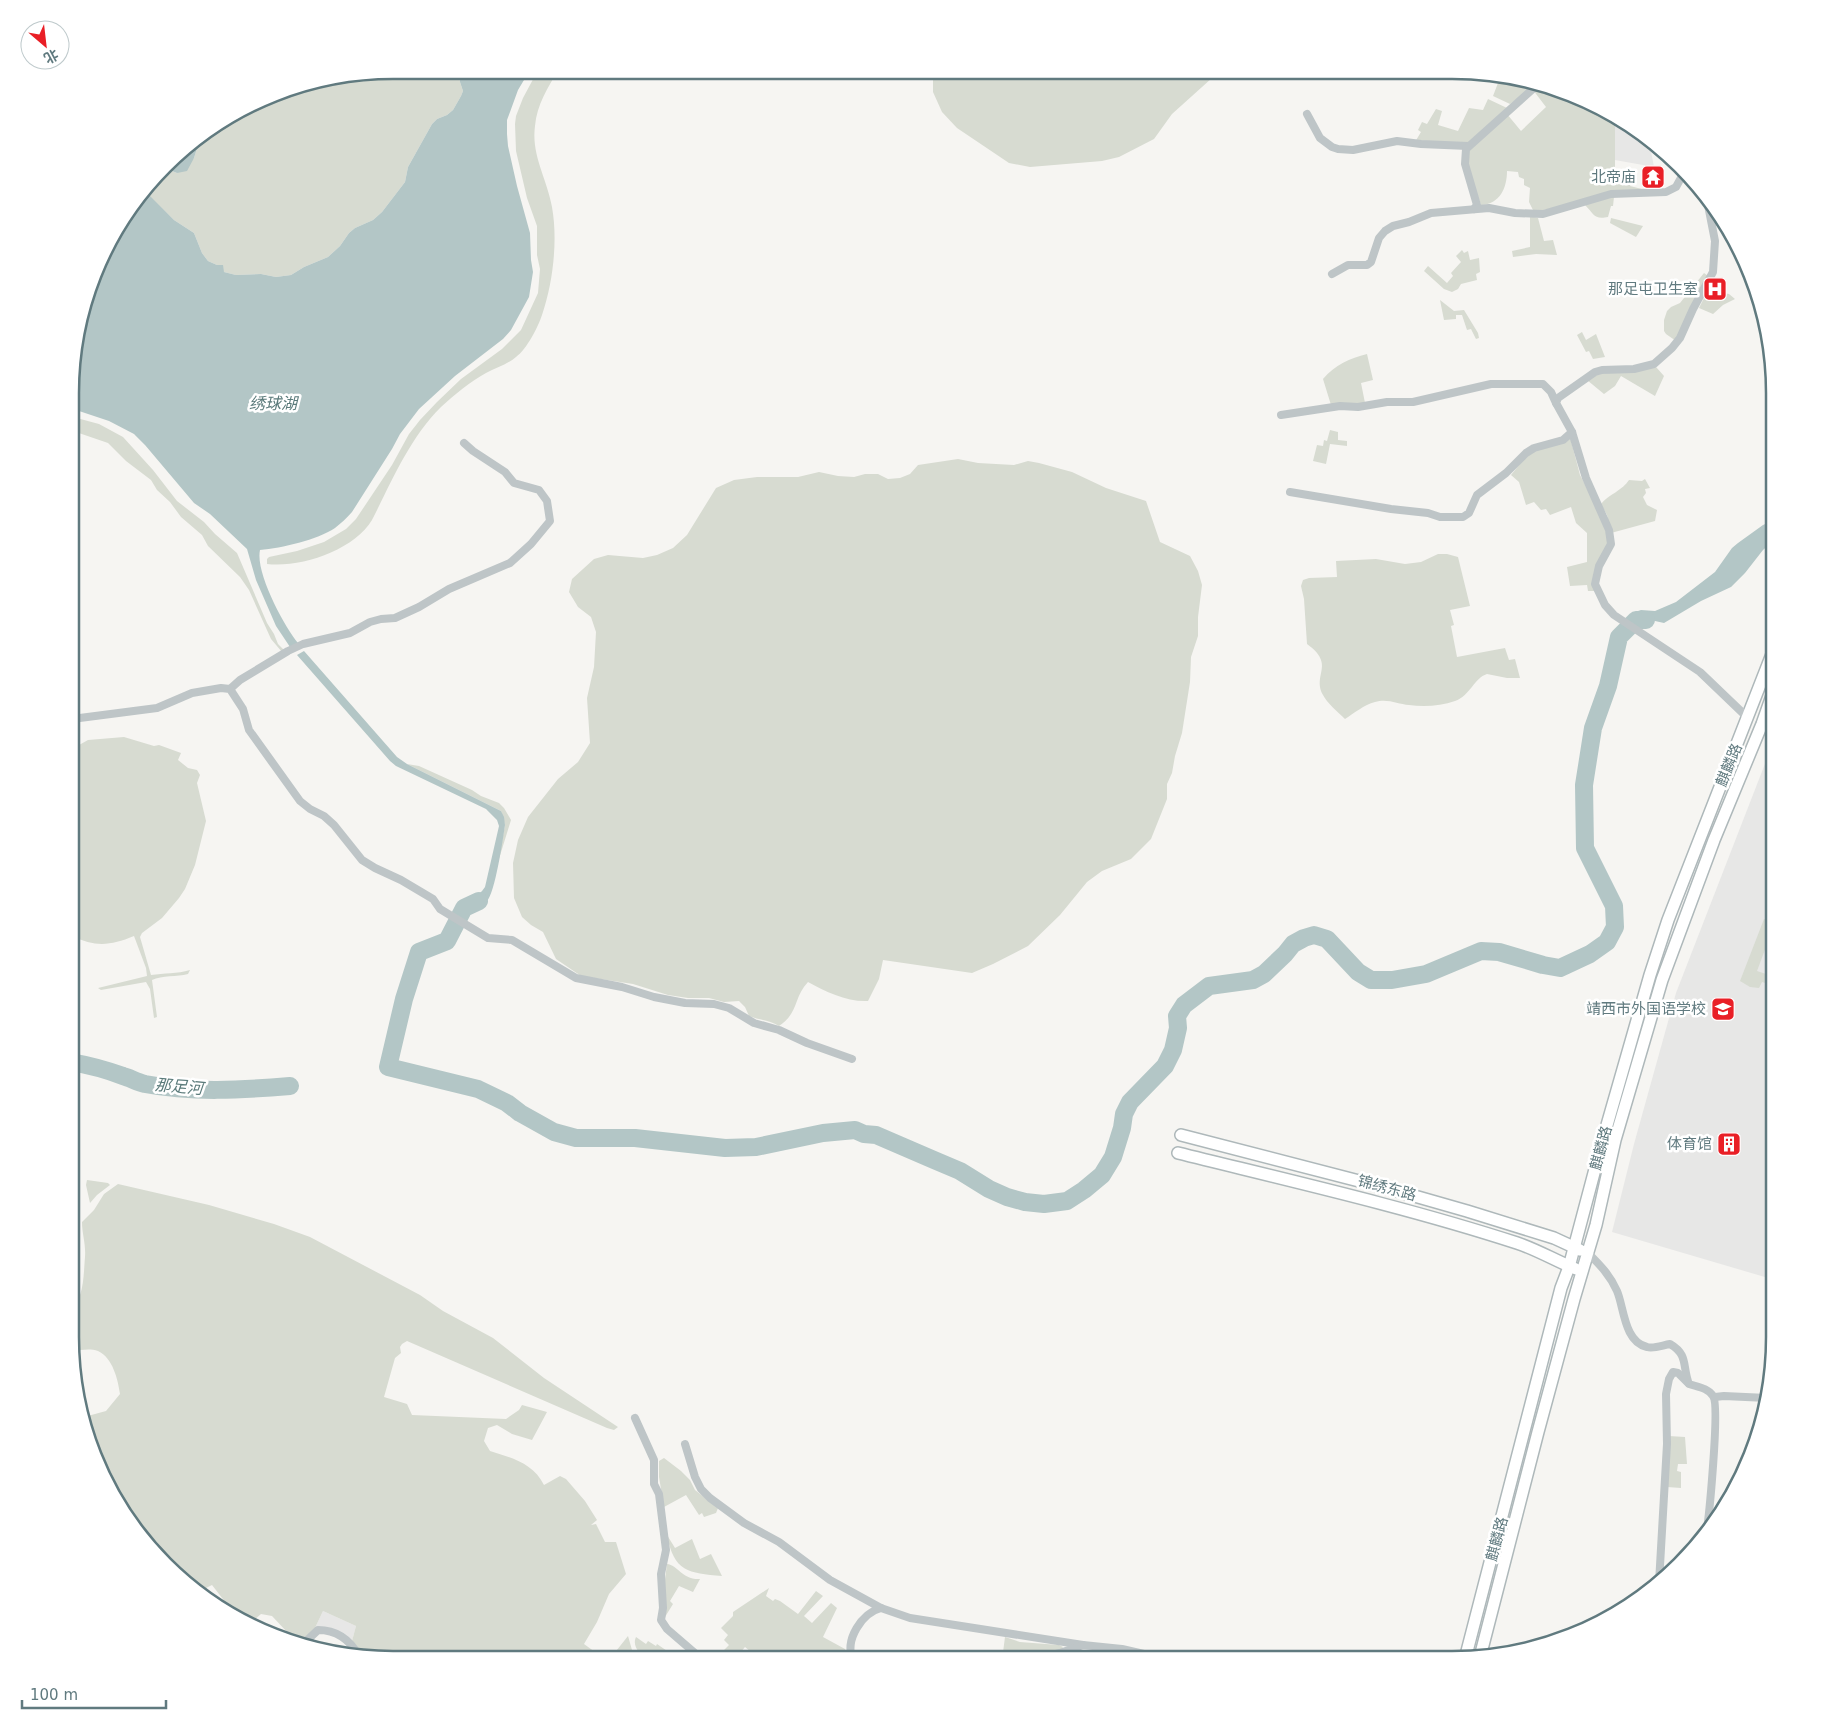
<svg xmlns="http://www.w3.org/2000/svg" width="1845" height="1730" font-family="'DejaVu Sans','Noto Sans SC',sans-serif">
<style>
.built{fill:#e7e7e6}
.green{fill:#d7dbd1}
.water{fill:#b3c6c6}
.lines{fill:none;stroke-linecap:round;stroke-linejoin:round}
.river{stroke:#b3c6c6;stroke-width:18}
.secondary-casing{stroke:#aeb8ba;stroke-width:14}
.street{stroke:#bec5c7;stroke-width:8}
.secondary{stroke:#fff;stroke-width:11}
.labels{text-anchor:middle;stroke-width:5;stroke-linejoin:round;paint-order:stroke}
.poi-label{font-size:15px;fill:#607a7f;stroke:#fff;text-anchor:end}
.street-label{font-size:15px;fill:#607a7f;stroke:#fff}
.water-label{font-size:16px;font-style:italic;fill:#5a7a7a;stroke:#fff}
.rim{fill:none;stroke:#607a7f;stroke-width:2.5}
</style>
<rect width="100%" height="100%" fill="#f6f5f2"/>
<g class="built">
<path d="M1615,119L1650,146L1654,167L1615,160Z"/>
<path d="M1775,738V1280L1612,1232L1634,1144L1676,993Z"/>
<path d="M323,1611L356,1626L352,1641L315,1628Z"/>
</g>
<g class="green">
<path d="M393,70H459L460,82L463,91L461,96L453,110L447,115L437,119L432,124L408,167L405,182L382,212L373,220L355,228L349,233L340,246L328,257L304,267L291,275L276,277L261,274L236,275L224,272L217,265L208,261L202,253L194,233L174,220L146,193L163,171L167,169L177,173L194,158L200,139L289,87Z"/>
<path d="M538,70H558C548,88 537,104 535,126C531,155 547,179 552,207C558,240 553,283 542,315C538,327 527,349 516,357C508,364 496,368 486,373C470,382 455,394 441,407C409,439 392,481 372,520C354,550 301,568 267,564V559L269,557L297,551L324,542L346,529L356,519L392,465L409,434L420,420L437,402L461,379L502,349L521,330L538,293L540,269L537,255V226L527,198L516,151L515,124L516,116L523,98Z"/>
<path d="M933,70L1226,71L1212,78L1172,114L1154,139L1119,157L1102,161L1030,167L1009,163L957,128L942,112L933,92Z"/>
<path d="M1494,76L1533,87L1510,104L1493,96L1498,83Z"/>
<path d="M1537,88L1595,103L1615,119V172L1623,174V177L1632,179L1630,186L1642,189L1534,212L1529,202L1530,188L1524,185V179L1519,177L1518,172L1507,171C1507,188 1500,204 1481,205L1467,164L1468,152L1507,114L1521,131L1546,107L1533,90Z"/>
<path d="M1488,99L1507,108L1467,144L1415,142L1421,132L1418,130L1422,122L1427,124L1436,109L1442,111L1438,125L1458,131L1469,108L1483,110Z"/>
<path d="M1610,197H1614L1613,206H1611L1608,217C1594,220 1594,214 1585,205Z"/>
<path d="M1530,216L1538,218L1544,241L1553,240L1557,255L1536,254L1513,257L1512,251L1530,247Z"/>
<path d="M1611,218L1643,226L1636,237L1610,223Z"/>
<path d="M1462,250L1464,253L1468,251L1470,260L1479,258L1480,272L1476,274L1477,280L1461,284L1458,289L1452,292L1444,289L1424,271L1428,266L1447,283L1453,276L1451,273L1461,262L1456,256Z"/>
<path d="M1704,273L1708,276L1676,341L1666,334L1664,331V320L1667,311L1671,307L1680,303Z"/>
<path d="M1708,290L1729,294L1735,299L1723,305L1713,314L1699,308Z"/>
<path d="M1440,300L1454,311L1464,310L1478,333L1479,338L1476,339L1471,329L1467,330L1462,315H1456V319L1444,320Z"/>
<path d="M1582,332L1586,340L1596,334L1605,357L1593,359L1589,351L1586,352L1577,335Z"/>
<path d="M1367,354L1373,380L1361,383L1365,403H1344L1331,405L1323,379C1335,365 1350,358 1367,354Z"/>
<path d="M1656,367L1664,376L1655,396L1621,376L1615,386L1604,394L1587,380L1593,375Z"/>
<path d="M73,417L99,424L123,437L153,470L177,501L204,522L215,534L237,553L267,623L274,634L278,644L284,650L282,652L271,639L249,590L240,577L208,546L202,535L181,517L170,502L157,490L151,480L126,461L108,443L73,431Z"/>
<path d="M1330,430L1338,432V440L1347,441V446L1330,444L1326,464L1313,461L1317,445L1323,446L1324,440L1327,441Z"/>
<path d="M1570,437L1580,475L1597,508L1609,540L1595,591H1588L1587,585L1570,586L1567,567L1587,562V533L1576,523L1571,507L1550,515L1546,509L1541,510L1534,502L1526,505L1519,482L1511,475L1530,452Z"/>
<path d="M958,459L978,463L1014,465L1028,461L1039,463L1072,472L1106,488L1146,501L1160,542L1190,556L1198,571L1202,585L1198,617V636L1191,657L1190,682L1182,733L1175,756L1172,773L1167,784V799L1151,839L1131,859L1102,871L1087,882L1060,915L1028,946L993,964L972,973L883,960L879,979L868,1001C847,1002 826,992 808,982C793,998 799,1013 779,1026C769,1020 759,1020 749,1016L745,1007L739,1001L724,1002L709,998H688L668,995L633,984L581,976L556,959L543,932L531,925L522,917L514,898L513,863L518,840L528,817L558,779L578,762L590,743L587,698L594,667L596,632L591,617L578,607L569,592L572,579L594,559L608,555L643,558L657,555L673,548L687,535L716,488L734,480L757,477H798L819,472L838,476L854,477L865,474H878L888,479L900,478L910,474L918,465Z"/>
<path d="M1645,479L1650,488L1645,489L1646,493L1643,497L1647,505L1657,510L1655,521L1611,533L1607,515L1601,504C1608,495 1623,490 1629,480L1642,481Z"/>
<path d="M1438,554H1447L1458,557L1470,606L1450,610L1454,625L1451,626L1457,657L1505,648L1509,660L1515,659L1520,678H1507L1487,674C1474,678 1470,696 1455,701C1441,706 1424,707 1409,705C1398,704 1387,698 1375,702C1364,705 1354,713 1345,719C1338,712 1327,703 1323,695C1312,674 1336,665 1307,644L1304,599L1301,586L1303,580L1309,578L1337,577L1336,561L1376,559L1405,564L1421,562Z"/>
<path d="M124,737L154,746L159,745L181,753L178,760L188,768L197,770L200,775L197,783L206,821L195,865L185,889L179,898L162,918L142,933L140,937L151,975C164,973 177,974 190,970L188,974C177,977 162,975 152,980L157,1017L154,1018L150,989L146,982L101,990L98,988L147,976L146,968L134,936C110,946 95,947 72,936V749L88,740Z"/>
<path d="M407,764L419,766L472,790L481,796L499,803L504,808L511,820L498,862L505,825L501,811Z"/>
<path d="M1764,919L1775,923L1757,971L1775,977V986L1762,982L1759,988L1750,987L1740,981Z"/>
<path d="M87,1180L108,1183L110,1185L97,1195L90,1203L86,1185Z"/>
<path d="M118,1184L209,1205L274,1224L310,1237L420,1295L443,1311L493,1338L544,1378L618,1427L614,1430L607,1428L407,1341L402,1344L400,1347L401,1353L395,1358L384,1397L407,1404L412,1415L506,1419L519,1410L522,1405L547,1412L532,1440L512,1434L497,1425L488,1428L484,1441L490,1451C512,1458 533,1463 544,1485L560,1476L566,1479L585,1501L597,1520L591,1525L596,1524L605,1542H616L626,1574L609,1594L597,1622L584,1644L606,1660H393L362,1656L352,1641L356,1626L323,1611L315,1628L298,1645L285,1640L287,1632L272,1616L261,1614L248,1625L226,1612V1603L212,1585L196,1593L150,1550L95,1460L84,1417L106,1411L120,1394C118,1380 113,1358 98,1351C90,1348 81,1350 73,1351C68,1331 73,1314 80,1295C84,1284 84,1268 85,1257C86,1244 82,1234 82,1222L94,1210L104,1194Z"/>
<path d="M1669,1436L1685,1437L1687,1464H1678L1677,1471L1681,1472V1488L1667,1487Z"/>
<path d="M664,1458L681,1471L690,1480L695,1490L718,1508L716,1513L704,1517L702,1513L699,1515L686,1495L664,1507L659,1477V1461Z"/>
<path d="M667,1535L675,1548L692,1539L700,1559L711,1554L722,1576C688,1573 674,1572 667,1535Z"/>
<path d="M667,1564C678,1565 682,1580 700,1579L693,1592L679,1586L670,1601L673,1604L665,1617L664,1587Z"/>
<path d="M769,1588L766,1596L773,1601L775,1599L780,1601L798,1614L816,1591L823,1596L804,1616L812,1623L831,1603L837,1608L823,1637L845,1649L849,1659L837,1657L836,1660H762L753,1651L751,1652L745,1647L734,1660H725L719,1655L729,1645L724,1640L728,1635L721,1628L733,1616V1612Z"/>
<path d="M628,1636L632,1650L644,1660H609Z"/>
<path d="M636,1637L646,1644L648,1641L656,1646L657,1644L670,1653L666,1660C662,1660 657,1660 653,1660C643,1659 631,1647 636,1637Z"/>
<path d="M1005,1637L1020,1642L1059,1645L1063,1647L1061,1650L1024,1660H1002Z"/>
<path d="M1091,1652L1147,1660H1061L1060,1657Z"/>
</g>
<g class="water">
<path d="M459,70H530L518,90L510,112L507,120V134L508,146L517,186L530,233L531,260L533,272L529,297L511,330L503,339L455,376L419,409L400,434L392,449L352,512C347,518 341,523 335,528C317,540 282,548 260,550C255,572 284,626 298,643L290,647L276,626L256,580L247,549L210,514L194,503L145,445L134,434L109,421L73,409V351L113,232L148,190L147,193L174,220L194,233L202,253L208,261L217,265H223L224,272L236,275L261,274L276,277L291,275L304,267L328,257L340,246L349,233L355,228L373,220L382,212L405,182L408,167L432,124L437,119L447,115L453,110L461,96L463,91L460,82Z"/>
<path d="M200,139L194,158L187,171L177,173L167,169L163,171L180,150Z"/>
<path d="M1774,520V540L1763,550L1745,573L1731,587L1701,601L1664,623L1655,621L1641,624L1637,626L1628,619L1635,612L1641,610L1655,611L1676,602L1715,572L1732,548L1738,543L1763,525Z"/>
<path d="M304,651L397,757L407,764L501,811L504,817L505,825C503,839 495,893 487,901C480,908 470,908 465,916L456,912C463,900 478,899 485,887L499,826L497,820L486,809L396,766L390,761L297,655Z"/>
<path d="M71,1060L123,1073L120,1078L71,1065Z"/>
</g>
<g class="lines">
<g class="river">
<path d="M479,901L464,908L447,941L419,952L404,999L388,1067L478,1089L507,1103L520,1113L554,1132L576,1138H635L725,1148L756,1147L823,1133L855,1130L864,1134L876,1135L934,1160L960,1171L989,1189L1007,1197L1025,1202L1044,1204L1067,1201L1084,1190L1102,1175L1113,1157L1122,1128L1124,1114L1130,1102L1165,1066L1173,1050L1178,1028L1177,1016L1184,1005L1209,986L1253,980L1264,974L1285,954L1293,944L1304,938L1314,935L1327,939L1358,972L1371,980H1392L1426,974L1481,951L1499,952L1543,965L1560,968L1590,954L1607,942L1615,927L1614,906L1585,848L1584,785L1593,728L1608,686L1619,637L1636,620H1646"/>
<path d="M71,1062C88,1065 107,1070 123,1076C130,1078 137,1082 145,1084C192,1093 242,1090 290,1086"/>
</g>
<g class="secondary-casing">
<g id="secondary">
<path d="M1181,1135L1390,1189L1467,1211L1554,1238L1580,1250"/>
<path d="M1178,1153C1291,1181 1406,1207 1517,1243C1538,1250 1556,1261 1576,1269"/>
<path d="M1480,1657L1538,1432L1574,1299L1596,1225L1615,1140L1662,980L1714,840L1762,724L1775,687"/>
<path d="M1465,1659L1561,1288L1569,1267L1603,1139L1650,975L1668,920L1774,649"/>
</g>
</g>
<g class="street">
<path d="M1307,114L1320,138L1332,147L1338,149L1353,150L1397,141L1421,144L1468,146"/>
<path d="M1686,173L1691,184L1699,188"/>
<path d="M1707,200L1715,241L1713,272L1693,309L1680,338L1672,348L1654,364L1634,369L1602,370L1595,372L1558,398L1556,403L1572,432L1586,478L1609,530L1611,544L1599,566L1595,584L1605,605L1614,615L1700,672L1748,718"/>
<path d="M1474,209L1477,205L1465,164L1466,149L1535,87"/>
<path d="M1332,274L1348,265H1367L1371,262L1379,238L1385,231L1393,226L1409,222L1431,213L1489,208L1515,213L1543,214L1611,194L1666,192L1676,187L1682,176H1687"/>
<path d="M1281,415L1340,406L1358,407L1387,402H1413L1491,384H1543L1551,392L1556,403"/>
<path d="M1290,492L1391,509L1428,513L1440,517H1463L1469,513L1477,495L1506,473L1526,453L1534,448L1563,440L1572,432"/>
<path d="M230,689L240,680L288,651L303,644L350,633L370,622L381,619L395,618L419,607L449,589L510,563L531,544L550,521L547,501L539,490L514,483L505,472L473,451L464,443"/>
<path d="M72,719L157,708L192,693L221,688L230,689L243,709L249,730L300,801L310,809L324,816L334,825L362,860L375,868L401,880L433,899L440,909L488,938L512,940L576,978L622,987L654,997L685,1003L714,1004L729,1008L754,1023L779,1030L807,1043L852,1059"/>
<path d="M1588,1253C1600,1265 1610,1275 1617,1291C1624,1307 1624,1342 1647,1347C1654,1349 1663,1345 1670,1344C1689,1355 1682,1367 1689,1384C1698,1387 1708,1388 1713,1396C1720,1405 1709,1518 1706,1536"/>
<path d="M1715,1397L1724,1396L1767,1398"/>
<path d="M635,1418L654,1460V1484L659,1494L666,1550L661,1574L663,1608L661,1620L667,1629L703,1660"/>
<path d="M685,1444L695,1477L701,1489L710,1498L744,1523L779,1542L830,1580L881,1608L910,1618L1083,1645"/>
<path d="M1659,1583L1667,1444L1666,1394L1669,1379L1673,1372L1678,1373L1688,1383"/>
<path d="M301,1646L318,1630C336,1630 350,1640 359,1656"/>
<path d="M853,1660C844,1640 862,1613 881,1608"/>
<path d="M1031,1660L1060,1653L1083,1645L1122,1649L1170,1660"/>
</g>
<use href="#secondary" class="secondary"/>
</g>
<defs>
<g id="temple-square" transform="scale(1.25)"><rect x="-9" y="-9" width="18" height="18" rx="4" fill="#e91f26" stroke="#fff"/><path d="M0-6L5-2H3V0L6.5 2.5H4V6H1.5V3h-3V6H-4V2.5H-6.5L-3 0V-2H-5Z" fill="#fff"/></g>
<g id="hospital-square" transform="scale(1.25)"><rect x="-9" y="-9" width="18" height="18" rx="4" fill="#e91f26" stroke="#fff"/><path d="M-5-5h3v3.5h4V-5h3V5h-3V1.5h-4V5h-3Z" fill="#fff"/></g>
<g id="school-square" transform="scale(1.25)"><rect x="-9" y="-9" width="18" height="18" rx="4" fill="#e91f26" stroke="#fff"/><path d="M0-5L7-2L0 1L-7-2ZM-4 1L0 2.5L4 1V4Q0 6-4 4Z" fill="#fff"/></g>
<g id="building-square" transform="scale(1.25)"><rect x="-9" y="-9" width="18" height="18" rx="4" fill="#e91f26" stroke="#fff"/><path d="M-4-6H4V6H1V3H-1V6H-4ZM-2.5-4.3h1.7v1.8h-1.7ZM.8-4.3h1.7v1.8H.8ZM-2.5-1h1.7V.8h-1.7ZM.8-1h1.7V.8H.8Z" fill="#fff"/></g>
</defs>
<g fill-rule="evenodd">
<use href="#temple-square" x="1653" y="177"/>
<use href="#hospital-square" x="1715" y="289"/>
<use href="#school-square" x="1723" y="1009"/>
<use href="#building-square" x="1729" y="1144"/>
</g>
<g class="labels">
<g class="poi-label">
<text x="1636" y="182">北帝庙</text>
<text x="1698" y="294">那足屯卫生室</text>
<text x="1706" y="1014">靖西市外国语学校</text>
<text x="1712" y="1149">体育馆</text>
</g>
<g class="street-label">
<text transform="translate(1729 765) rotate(-68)" y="5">麒麟路</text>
<text transform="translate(1601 1148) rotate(-75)" y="5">麒麟路</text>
<text transform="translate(1387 1188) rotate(15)" y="5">锦绣东路</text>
<text transform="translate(1497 1539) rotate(-75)" y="5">麒麟路</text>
</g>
<g class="water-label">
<text x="273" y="409">绣球湖</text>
<text transform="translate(179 1086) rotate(5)" y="6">那足河</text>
</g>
</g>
<path d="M0 0H1845V1730H0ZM393 79H1452A314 314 0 0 1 1766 393V1337A314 314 0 0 1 1452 1651H393A314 314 0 0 1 79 1337V393A314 314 0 0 1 393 79Z" fill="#fff" fill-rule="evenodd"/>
<path class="rim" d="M393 79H1452A314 314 0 0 1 1766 393V1337A314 314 0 0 1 1452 1651H393A314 314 0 0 1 79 1337V393A314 314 0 0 1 393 79Z"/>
<g transform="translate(45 45) rotate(152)"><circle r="24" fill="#ffffff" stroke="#bfcacc"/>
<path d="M0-4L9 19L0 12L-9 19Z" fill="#e91f26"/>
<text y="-8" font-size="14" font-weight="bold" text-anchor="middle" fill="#607a7f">北</text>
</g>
<path d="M22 1700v8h144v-8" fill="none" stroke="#607a7f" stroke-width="2.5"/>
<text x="30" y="1700" font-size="15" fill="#607a7f" stroke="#ffffff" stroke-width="4" paint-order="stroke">100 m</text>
</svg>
